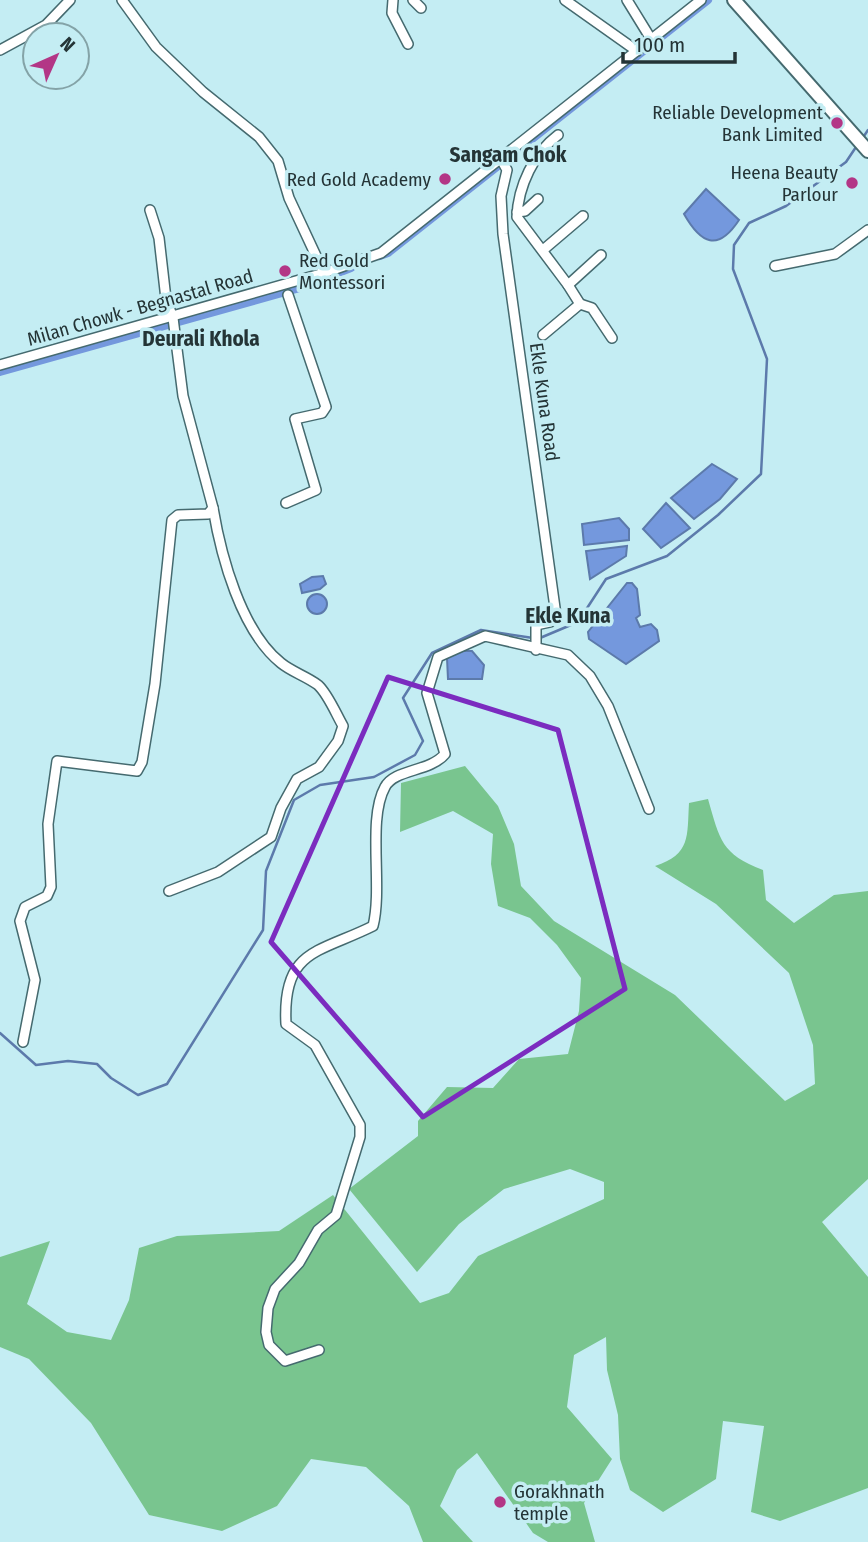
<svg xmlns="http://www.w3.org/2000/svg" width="868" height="1542" font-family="'Fira Sans Condensed',sans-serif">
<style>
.forest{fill:#79c58f}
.water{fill:#7498dd;stroke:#5c7aab;stroke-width:2}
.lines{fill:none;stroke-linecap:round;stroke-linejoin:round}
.stream{stroke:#5c7aab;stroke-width:2.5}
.canal{stroke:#7498dd;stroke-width:8}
.street-casing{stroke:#456a6f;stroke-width:12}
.secondary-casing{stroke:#456a6f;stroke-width:16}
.street{stroke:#fff;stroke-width:9}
.secondary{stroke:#fff;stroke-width:12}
.marked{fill:none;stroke:#7b2cbf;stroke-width:5;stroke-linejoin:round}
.poi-dot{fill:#b33686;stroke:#c4edf3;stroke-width:2.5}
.labels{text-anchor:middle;stroke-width:7;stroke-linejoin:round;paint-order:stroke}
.poi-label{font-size:19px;fill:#243436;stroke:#c4edf3;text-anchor:end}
.street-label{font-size:19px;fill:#243436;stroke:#c4edf3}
.neighbourhood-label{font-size:21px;font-weight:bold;fill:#243436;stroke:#c4edf3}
</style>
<rect width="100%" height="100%" fill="#c4edf3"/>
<path class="forest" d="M465,766L498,806L514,844L521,886L554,921L675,995L785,1101L815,1084L813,1045L789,973L716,904L655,866C691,854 687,837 689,803L708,799C720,840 721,854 763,870L766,900L794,923L834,895L868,891V1179L822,1222L868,1277V1488L780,1521L751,1512L764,1426L723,1421L716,1479L663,1512L630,1490L620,1459L618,1415L607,1370L606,1337L574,1355L567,1407L612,1459L584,1503L595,1542H548L533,1533L477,1453L457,1470L440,1506L473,1542H423L409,1506L366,1467L311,1459L277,1506L222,1531L149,1515L91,1423L29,1359L0,1347V1257L50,1241L27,1304L67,1332L111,1340L129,1300L139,1248L177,1236L279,1231L333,1195L420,1303L449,1293L478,1256L604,1199V1182L570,1169L504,1189L459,1224L417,1272L349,1189L418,1136V1121L447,1087L493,1088L519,1059L568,1054L579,1011L581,978L557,945L530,918L498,906L491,864L493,834L453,811L400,832L401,783Z"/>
<g class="water">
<path d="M706,189L739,220C718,252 701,244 684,214Z"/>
<path d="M712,464L737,479L720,499L694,519L671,498Z"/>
<path d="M666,503L690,528L661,548L643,529Z"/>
<path d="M619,518L629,529V540L584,545L582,524Z"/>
<path d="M627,546L626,556L590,579L586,551Z"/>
<path d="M323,576L326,584L320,589L302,593L300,584L312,577Z"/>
<path d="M627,583H632L637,589L640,615L636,618L640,627L651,624L657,630L659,641L626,664L589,639L588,632Z"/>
<circle cx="317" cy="604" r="10"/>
<path d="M459,651H472L484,665L482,679H448L447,658Z"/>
</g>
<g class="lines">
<g class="stream">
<path d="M862,139L868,130"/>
<path d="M540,638L578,622L606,579L667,556L718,515L761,474L767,359L733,269L734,245L749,223L786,206L846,162L858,144"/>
<path d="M0,1033L36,1065L68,1061L97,1064L111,1078L138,1095L167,1084L263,930L266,871L294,800L320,785L374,777L415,755L423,741L403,698L432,653L481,630L533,638"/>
</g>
<g class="canal">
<path d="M380,256L388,253L708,0"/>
<path d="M0,372L300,288L351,268"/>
</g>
<g class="street-casing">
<g id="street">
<path d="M122,0L156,47L203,92L259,137L278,161L289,198L324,273"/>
<path d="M393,0L392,13L408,44"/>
<path d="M413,0L421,8"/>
<path d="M565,0L637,51"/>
<path d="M627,0L651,39"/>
<path d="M0,50L46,25L70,0"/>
<path d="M558,135C534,153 518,186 517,217L568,285L601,255"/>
<path d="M501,159L507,170L501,196L503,234L556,615L550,622L536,625V650"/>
<path d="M517,212L525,211L538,199"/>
<path d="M543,250L583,216"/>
<path d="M775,266L835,254L868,230"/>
<path d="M580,304L592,308L612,338"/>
<path d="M543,335L580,304L568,285"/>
<path d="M0,365L324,273L381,253L701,0"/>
<path d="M286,503L316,490L295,419L322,413L326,407L288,295"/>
<path d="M169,891L218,872L271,837L281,808L297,779L319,767L338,741L343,726C336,714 328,694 318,685C306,676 292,672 281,663C241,631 221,556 213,508"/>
<path d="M23,1042L35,980L20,921L25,907L47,896L51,887L48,824L57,761L137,771L142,762L155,684L172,520L178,515L208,514L213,508L183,396L173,318L166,299L159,238L150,210"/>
<path d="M319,1350L285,1361L269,1345L266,1332L268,1308L275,1289L299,1263L318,1230L336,1215L360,1137V1125L315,1045L286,1024C282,949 319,953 373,926C383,887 367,819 385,787C394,769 430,772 445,754L427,693L438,657L485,636L568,655L590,676L608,706L649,809"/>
</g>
</g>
<g class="secondary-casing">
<path id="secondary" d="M734,0L868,151"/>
</g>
<use href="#street" class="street"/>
<use href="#secondary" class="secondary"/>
</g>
<path class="marked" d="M388,677L558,730L625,989L423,1117L271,942Z"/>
<g class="poi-dot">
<circle cx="837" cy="123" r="7"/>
<circle cx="445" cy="179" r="7"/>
<circle cx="852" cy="183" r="7"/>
<circle cx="285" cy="271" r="7"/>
<circle cx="500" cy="1502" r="7"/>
</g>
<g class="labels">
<g class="poi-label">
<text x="823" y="119">Reliable Development<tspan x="823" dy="22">Bank Limited</tspan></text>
<text x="838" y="179">Heena Beauty<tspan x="838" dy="22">Parlour</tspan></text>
<text x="431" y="186">Red Gold Academy</text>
<text x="299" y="267" text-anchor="start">Red Gold<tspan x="299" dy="22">Montessori</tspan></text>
<text x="514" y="1498" text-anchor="start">Gorakhnath<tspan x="514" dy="22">temple</tspan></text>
</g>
<g class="street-label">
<text transform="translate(140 307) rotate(-16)" y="7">Milan Chowk - Begnastal Road</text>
<text transform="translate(545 402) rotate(82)" y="7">Ekle Kuna Road</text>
</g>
<g class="neighbourhood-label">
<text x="508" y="162">Sangam Chok</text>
<text x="201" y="346">Deurali Khola</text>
<text x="568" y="623">Ekle Kuna</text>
</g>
</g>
<g transform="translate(56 56) rotate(45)"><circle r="33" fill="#c4edf3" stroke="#84a3a7" stroke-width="2"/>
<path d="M0-5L12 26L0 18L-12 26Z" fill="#b33686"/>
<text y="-10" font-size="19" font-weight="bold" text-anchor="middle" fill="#243436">N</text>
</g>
<path d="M623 52v10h112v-10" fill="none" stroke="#243436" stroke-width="3.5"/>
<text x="634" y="52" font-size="21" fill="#243436" stroke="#c4edf3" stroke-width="5" paint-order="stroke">100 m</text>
</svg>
